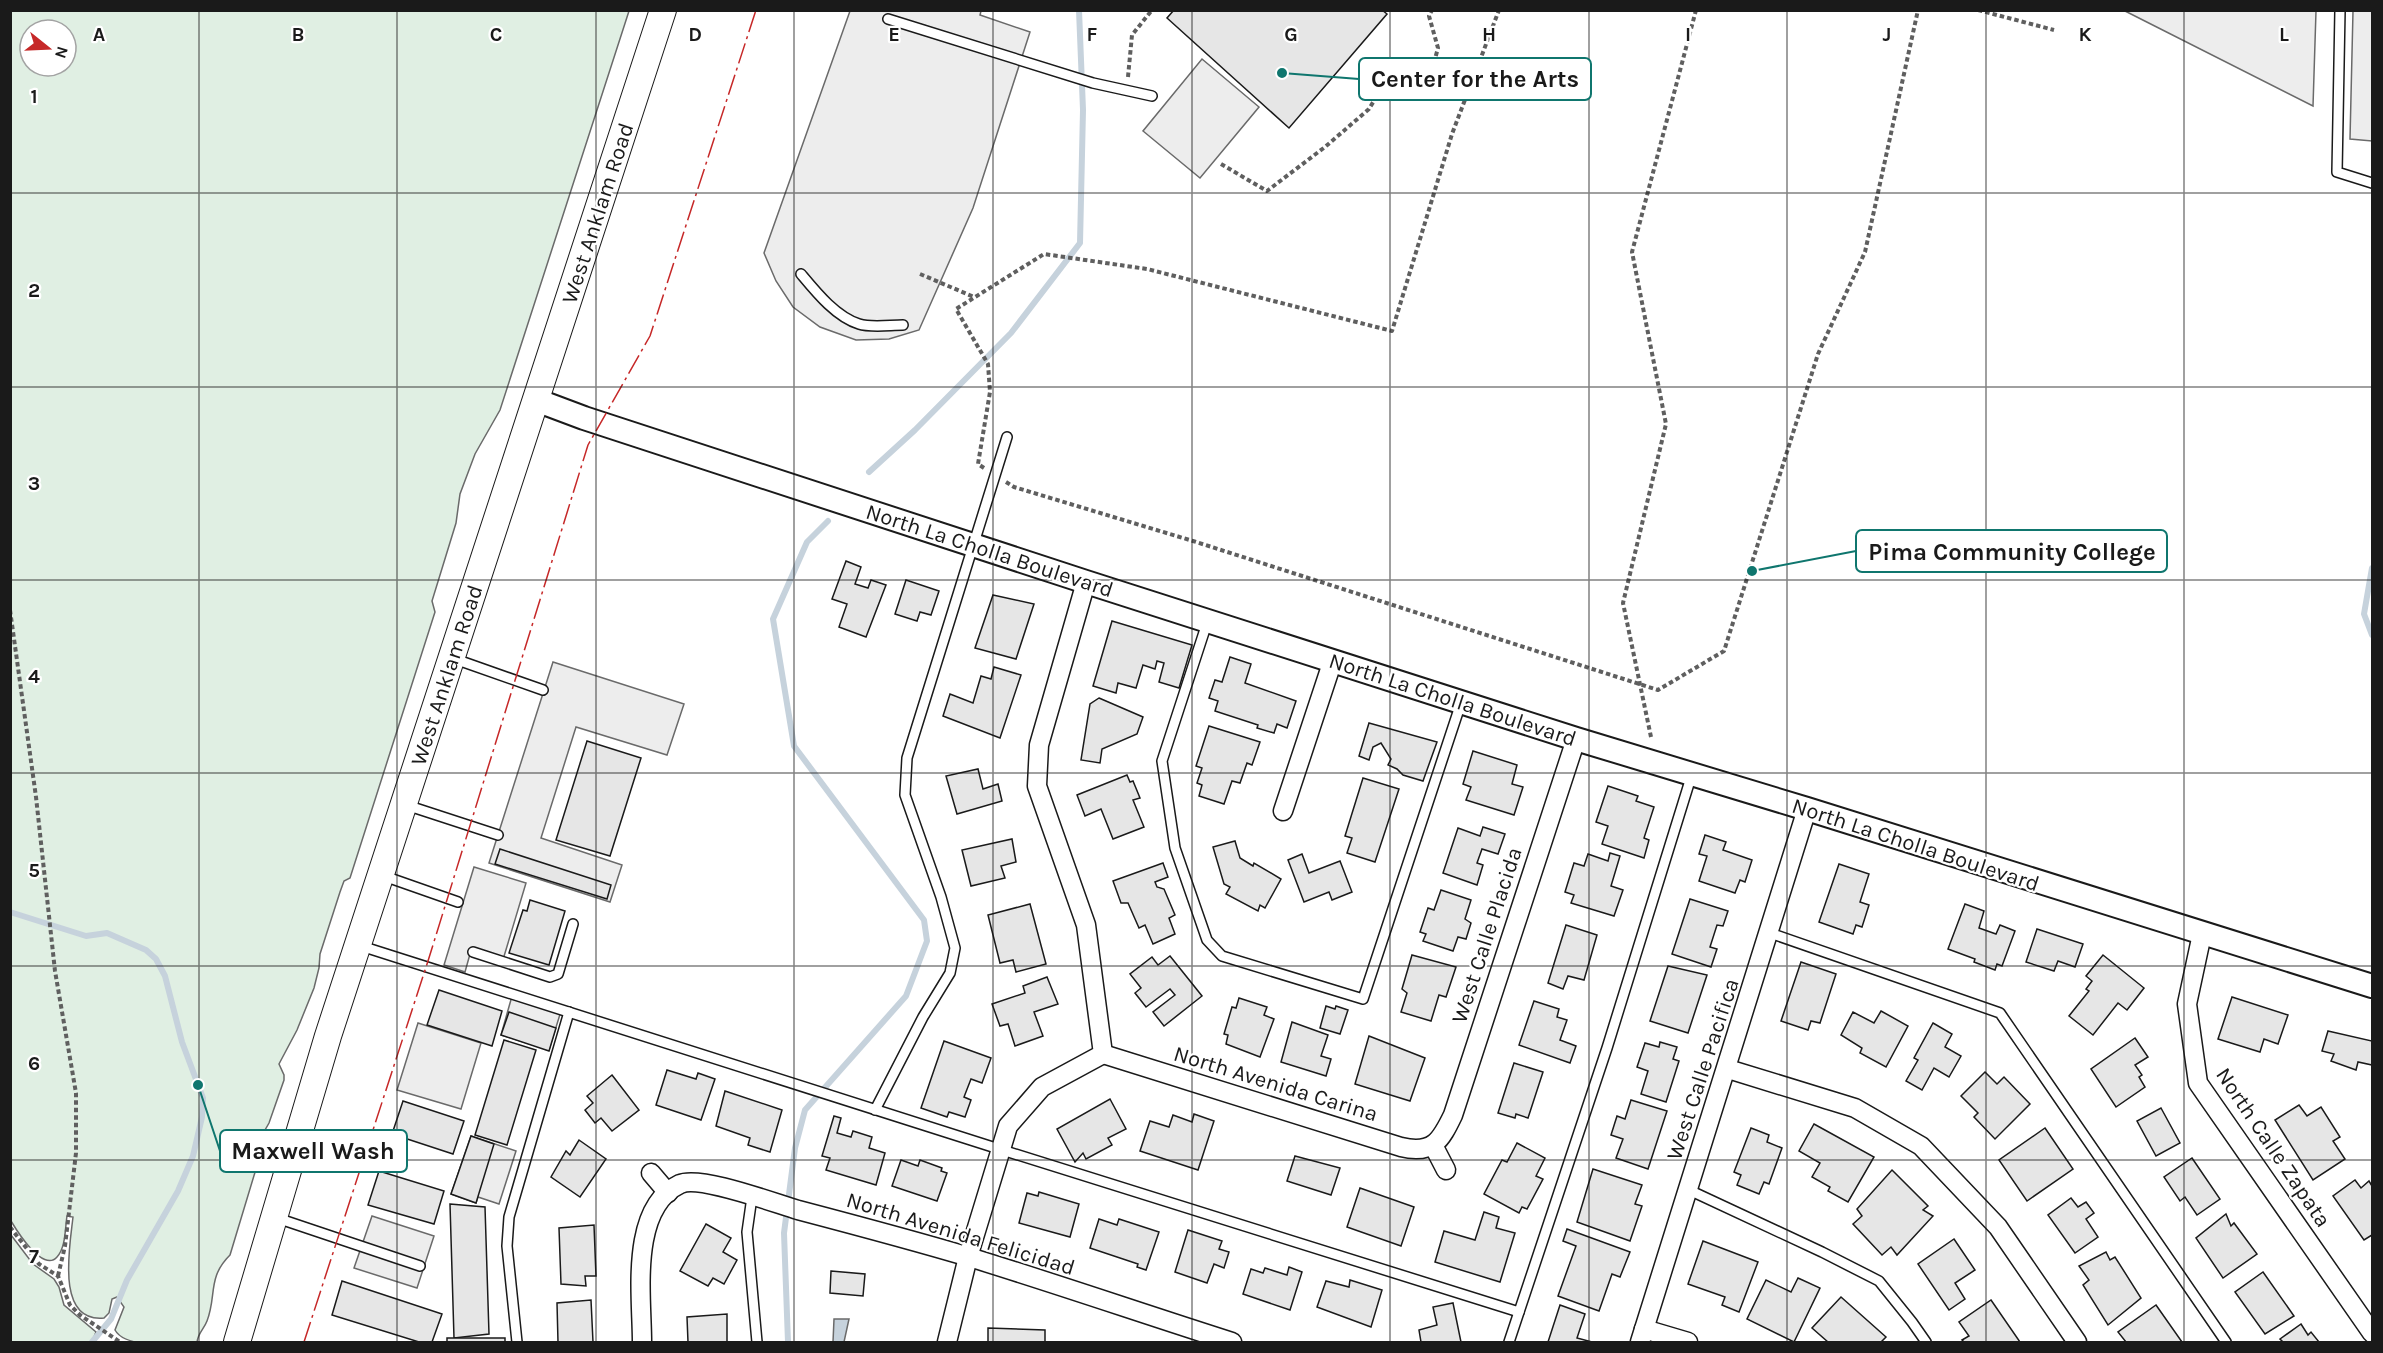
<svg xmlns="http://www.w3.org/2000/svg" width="2383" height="1353" font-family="Karla,sans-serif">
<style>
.green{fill:#e0efe3;stroke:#6a6a6a;stroke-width:1.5;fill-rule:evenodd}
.parking{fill:#ededed;stroke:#6a6a6a;stroke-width:1.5}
.water{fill:#c6d2dc;stroke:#6a6a6a;stroke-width:1.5}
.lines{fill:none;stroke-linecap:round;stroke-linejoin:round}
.stream{stroke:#c6d2dc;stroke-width:6}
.building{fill:#e6e6e6;stroke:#1a1a1a;stroke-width:1.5}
.service-casing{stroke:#1a1a1a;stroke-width:12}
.minor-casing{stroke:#1a1a1a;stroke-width:21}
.tertiary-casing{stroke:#1a1a1a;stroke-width:26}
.secondary-casing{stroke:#1a1a1a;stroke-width:28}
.path{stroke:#5f5f5f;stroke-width:4;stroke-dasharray:4.5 3;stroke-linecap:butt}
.service{stroke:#fff;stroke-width:9}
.minor{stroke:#fff;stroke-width:18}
.tertiary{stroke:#fff;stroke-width:22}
.secondary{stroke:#fff;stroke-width:26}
.power{stroke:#c62828;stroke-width:1.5;stroke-dasharray:21 4.5 3 4.5;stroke-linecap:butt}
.grid{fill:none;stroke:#1a1a1a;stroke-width:1.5;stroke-opacity:0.55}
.labels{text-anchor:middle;stroke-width:4.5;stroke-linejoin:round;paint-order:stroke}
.street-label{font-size:22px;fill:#1a1a1a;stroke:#fff}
.grid-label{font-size:20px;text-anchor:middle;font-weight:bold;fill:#1a1a1a;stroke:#fff;stroke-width:4.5;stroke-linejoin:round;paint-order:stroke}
.leader{fill:none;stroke:#0f766e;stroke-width:2}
.callout-dot{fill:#0f766e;stroke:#fff;stroke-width:2}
.callout{fill:#fff;stroke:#0f766e;stroke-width:2}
.callout-label{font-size:24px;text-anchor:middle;font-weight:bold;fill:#1a1a1a}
</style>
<rect width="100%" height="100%" fill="#fff"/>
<g class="green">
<path d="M10,11H629L500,410L475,454L460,494L456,523L432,601L435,612L350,878L344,881L340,892L320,954L319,968L314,988L297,1030L279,1064L284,1075V1080L269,1123L257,1144L256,1169L230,1255C207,1278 217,1295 207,1321C204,1329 198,1333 197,1342C176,1343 126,1350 115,1330L124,1307L117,1297L112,1299L109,1313L104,1318C55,1323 70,1245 73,1217L67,1216C65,1228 66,1247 57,1257C43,1273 17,1231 11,1221ZM30,30H66V66H30Z"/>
<path d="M11,1235L33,1264L54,1279L59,1287L64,1305L96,1332L92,1342H11Z"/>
</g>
<g class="parking">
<path d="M850,11H981L980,15L1030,32L973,208L919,330L889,339L856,340L820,327L793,307L776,281L764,253Z"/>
<path d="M2125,11H2316L2313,106Z"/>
<path d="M2353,11H2372V141L2350,139Z"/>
<path d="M1202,59L1259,107L1200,178L1143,131Z"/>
<path d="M553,662L684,704L667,755L576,727L541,838L622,865L610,902L489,863Z"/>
<path d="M474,867L526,883L502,963L470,954L465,972L444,965Z"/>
<path d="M512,996L561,1011L549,1050L501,1035Z"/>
<path d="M418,1023L481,1043L461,1109L397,1090Z"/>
<path d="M471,1136L516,1151L499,1204L478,1197L476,1203L451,1194Z"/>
<path d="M372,1216L434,1236L417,1288L354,1268Z"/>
</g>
<path class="water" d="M834,1319H849L844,1342H833Z"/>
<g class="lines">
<g class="stream">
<path d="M869,472L915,430L1011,333L1080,243L1083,110L1079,10"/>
<path d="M2372,568L2364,614L2372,635"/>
<path d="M10,912L86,936L107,933L146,950L156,959L165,976L182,1042L203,1098L202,1117L193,1156L178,1191L127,1280L111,1319L92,1342"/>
<path d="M788,1342L784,1233L795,1148L805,1110L906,996L927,941L924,920L794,746L773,619L807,542L828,521"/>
</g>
</g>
<g class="building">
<path d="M1174,10H1382L1387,14L1289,128L1167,18Z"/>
<path d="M846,561L861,567L855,584L868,588L871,580L886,585L866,637L839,627L847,604L832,599Z"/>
<path d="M906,580L939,591L931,615L920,612L917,621L895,614Z"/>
<path d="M993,595L1034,604L1016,659L975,648Z"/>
<path d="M1112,621L1192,645L1179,688L1159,682L1164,663L1157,661L1155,669L1143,665L1136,688L1118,683L1116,693L1093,686Z"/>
<path d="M1230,657L1251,664L1245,683L1296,701L1287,728L1277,724L1274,733L1257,728L1258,725L1215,711L1218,701L1209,698L1215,680L1222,682Z"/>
<path d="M994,667L1021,675L1000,738L943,716L950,694L973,703L981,676L991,679Z"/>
<path d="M1099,698L1143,717L1137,734L1102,749L1100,763L1081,760L1090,704Z"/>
<path d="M1369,723L1437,742L1423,781L1403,775L1397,769L1388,765L1391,759L1381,743L1373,747L1369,760L1359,756Z"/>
<path d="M1209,726L1260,742L1252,765L1247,763L1240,783L1232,781L1224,804L1199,796L1202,785L1197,783L1202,768L1196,766Z"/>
<path d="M587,741L641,758L610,856L556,840Z"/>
<path d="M1473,751L1517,765L1512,784L1523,787L1514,815L1466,800L1471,787L1463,784Z"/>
<path d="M978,769L983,789L998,784L1002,801L957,814L946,776Z"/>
<path d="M1127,775L1130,782L1133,781L1140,798L1133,800L1144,827L1113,839L1101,809L1085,816L1077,795Z"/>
<path d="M1363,778L1399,789L1375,862L1347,853L1352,838L1345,836Z"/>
<path d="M1608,786L1638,796L1636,801L1654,807L1644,838L1649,840L1644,858L1602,844L1608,826L1596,822Z"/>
<path d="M1483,827L1505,834L1498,854L1482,849L1477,863L1483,865L1477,885L1443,873L1458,828L1480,836Z"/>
<path d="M1705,835L1726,842L1723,850L1752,860L1745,882L1740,880L1735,893L1699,881L1707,856L1699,854Z"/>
<path d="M1012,839L1016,862L1001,866L1005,878L971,886L962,850Z"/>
<path d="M1235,841L1240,858L1253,866L1254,863L1281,879L1265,908L1260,905L1258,911L1226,894L1230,887L1224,884L1213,847Z"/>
<path d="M500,849L611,885L607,899L495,864Z"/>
<path d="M1610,853L1620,856L1611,886L1623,890L1614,916L1571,903L1574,895L1565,892L1574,863L1584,866L1588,854L1608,861Z"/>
<path d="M1302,854L1309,873L1340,861L1352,892L1332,900L1329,892L1304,902L1288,860Z"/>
<path d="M1163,863L1168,877L1155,882L1157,887L1164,889L1175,915L1169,918L1175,934L1153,944L1145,925L1139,928L1128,903H1121L1113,881Z"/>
<path d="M1839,864L1869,874L1860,902L1869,905L1862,927L1856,925L1853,934L1819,922Z"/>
<path d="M1441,890L1471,900L1465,919L1471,923L1466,939L1458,937L1453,951L1423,941L1426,934L1420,932L1428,908L1434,910Z"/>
<path d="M1690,899L1728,911L1723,926L1717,925L1710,947L1717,949L1711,967L1672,954Z"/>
<path d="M530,900L565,911L549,965L509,953L523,910L527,911Z"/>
<path d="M1030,904L1046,964L1016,972L1013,960L1000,963L988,915Z"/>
<path d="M1965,904L1984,911L1979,928L1996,934L2000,925L2015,931L2002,966L1997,964L1995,970L1974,962L1975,959L1948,949Z"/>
<path d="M1566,925L1597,935L1584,980L1568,976L1563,989L1548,983Z"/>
<path d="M2037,929L2083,944L2075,967L2058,961L2054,971L2026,962Z"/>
<path d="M1412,955L1456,967L1446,997L1439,995L1431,1021L1401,1012L1407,993L1402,989Z"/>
<path d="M2103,955L2144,988L2127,1010L2118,1003L2093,1035L2069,1016L2089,991L2086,989L2092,981L2086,976Z"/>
<path d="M1170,956L1202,996L1164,1026L1153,1012L1175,995L1170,989L1146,1007L1135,993L1141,988L1130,974L1152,957L1158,965Z"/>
<path d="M1801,962L1836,974L1820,1023L1811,1021L1808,1030L1781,1021Z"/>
<path d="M1668,966L1707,975L1688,1033L1650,1021Z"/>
<path d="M1047,977L1058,1004L1034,1012L1043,1036L1015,1046L1008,1024L1000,1026L992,1004L1025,993L1023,986Z"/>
<path d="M439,990L502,1011L492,1046L427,1025Z"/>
<path d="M2232,997L2288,1015L2278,1044L2264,1039L2260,1052L2218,1039Z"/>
<path d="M1239,998L1267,1007L1264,1015L1274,1019L1260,1057L1226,1044L1228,1035L1224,1034L1232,1007L1236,1008Z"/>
<path d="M1534,1001L1559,1009L1557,1017L1567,1020L1560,1040L1576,1046L1570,1063L1519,1045Z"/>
<path d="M1326,1006L1335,1009L1336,1006L1348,1010L1340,1034L1320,1028Z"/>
<path d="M1881,1011L1908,1026L1886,1067L1860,1053L1862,1048L1841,1035L1853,1012L1874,1023Z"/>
<path d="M509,1012L556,1028L549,1051L501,1035Z"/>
<path d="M1292,1022L1328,1035L1321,1056L1331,1059L1326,1076L1281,1062Z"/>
<path d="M1933,1023L1952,1034L1945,1047L1961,1056L1949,1077L1934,1068L1922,1090L1906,1081L1918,1060L1914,1058Z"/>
<path d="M2328,1031L2372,1041V1065L2358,1062L2356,1070L2331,1061L2334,1054L2322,1051Z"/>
<path d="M1369,1036L1425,1058L1410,1101L1355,1084Z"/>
<path d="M2135,1038L2148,1057L2135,1065L2142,1075L2139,1077L2145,1087L2116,1107L2091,1069Z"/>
<path d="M504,1040L536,1050L507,1145L475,1135Z"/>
<path d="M944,1041L991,1058L982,1083L971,1079L964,1097L971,1100L965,1117L949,1112L947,1117L921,1108Z"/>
<path d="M1660,1042L1677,1047L1673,1059L1679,1061L1666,1102L1641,1094L1648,1071L1637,1067L1645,1043L1659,1047Z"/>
<path d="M1514,1063L1543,1072L1528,1118L1516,1114L1515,1118L1498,1113Z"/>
<path d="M667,1070L696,1079L698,1073L715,1079L701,1120L656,1105Z"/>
<path d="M1985,1072L1997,1084L2004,1077L2030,1104L1995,1139L1974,1117L1978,1113L1961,1096Z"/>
<path d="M612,1075L639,1110L612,1131L601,1118L595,1123L585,1110L593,1103L587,1096Z"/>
<path d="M725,1091L782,1110L770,1152L748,1145L750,1138L716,1126Z"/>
<path d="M1110,1099L1126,1129L1108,1138L1112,1145L1086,1159L1083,1153L1075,1162L1057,1129Z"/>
<path d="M1631,1100L1667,1111L1648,1169L1616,1158L1623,1139L1611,1135L1617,1116L1625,1119Z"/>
<path d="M403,1101L464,1121L453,1154L392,1134Z"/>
<path d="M2299,1105L2307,1116L2321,1107L2340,1137L2333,1141L2345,1159L2313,1180L2275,1120Z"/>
<path d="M2161,1108L2180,1143L2156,1156L2137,1121Z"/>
<path d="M1194,1114L1214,1121L1198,1170L1140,1151L1150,1121L1169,1127L1173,1115L1192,1122Z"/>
<path d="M834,1116L841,1118L837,1133L851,1137L853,1131L872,1137L869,1148L885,1153L876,1185L826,1170L830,1158L822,1156Z"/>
<path d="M1814,1124L1874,1157L1848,1202L1828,1191L1830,1187L1812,1177L1820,1163L1799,1151Z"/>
<path d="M1751,1128L1769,1135L1767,1142L1782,1148L1769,1184L1764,1182L1759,1194L1737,1185L1741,1175L1734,1172Z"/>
<path d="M2045,1128L2073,1169L2027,1201L1999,1160Z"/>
<path d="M471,1136L494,1144L476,1203L451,1194Z"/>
<path d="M579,1140L606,1159L580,1197L551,1177L566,1151L570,1155Z"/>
<path d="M1517,1143L1545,1158L1536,1176L1543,1179L1527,1209L1522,1207L1519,1213L1484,1194L1502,1160L1507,1162Z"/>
<path d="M1295,1156L1340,1168L1331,1195L1287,1181Z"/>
<path d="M2192,1158L2220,1199L2197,1215L2185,1197L2180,1201L2164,1177Z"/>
<path d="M901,1160L918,1166L920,1160L942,1168L941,1171L947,1173L937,1201L892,1186Z"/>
<path d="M1593,1169L1642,1185L1635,1204L1642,1206L1630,1241L1577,1222Z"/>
<path d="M1892,1170L1928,1206L1923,1210L1933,1216L1897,1255L1891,1247L1882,1255L1853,1224L1862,1216L1857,1209Z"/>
<path d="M379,1171L444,1191L434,1224L368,1205Z"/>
<path d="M2355,1180L2361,1188L2369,1181L2372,1186V1235L2364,1240L2333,1196Z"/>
<path d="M1360,1188L1414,1207L1401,1246L1347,1227Z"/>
<path d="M1039,1192L1079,1204L1070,1237L1019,1223L1027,1193L1038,1196Z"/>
<path d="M2071,1198L2078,1207L2086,1202L2094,1213L2086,1219L2098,1237L2075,1253L2048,1215Z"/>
<path d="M450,1204L485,1207L489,1334L454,1338Z"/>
<path d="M1484,1212L1499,1217L1496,1228L1515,1233L1500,1282L1435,1262L1444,1231L1475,1240Z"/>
<path d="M2226,1214L2231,1226L2234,1223L2257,1254L2223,1278L2196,1238Z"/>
<path d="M1099,1219L1117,1225L1119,1219L1159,1232L1146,1270L1137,1267L1138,1264L1090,1248Z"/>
<path d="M706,1224L731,1238L723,1252L737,1260L724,1284L713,1278L708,1286L680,1271Z"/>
<path d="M594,1225L596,1276H585L586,1286L561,1284L559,1228Z"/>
<path d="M1567,1229L1630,1252L1620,1277L1612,1274L1599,1311L1558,1296L1576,1246L1563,1241Z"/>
<path d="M1188,1230L1222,1241L1219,1249L1229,1252L1224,1268L1214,1264L1207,1283L1175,1272Z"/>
<path d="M1954,1239L1975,1270L1955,1283L1965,1299L1949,1310L1918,1264Z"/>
<path d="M1703,1241L1758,1262L1739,1312L1722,1305L1725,1297L1688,1284Z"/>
<path d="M2106,1252L2110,1260L2115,1257L2141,1298L2108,1325L2083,1285L2089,1280L2079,1266Z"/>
<path d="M1289,1267L1302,1272L1290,1310L1243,1294L1251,1269L1263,1273L1265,1268L1287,1275Z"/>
<path d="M831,1271L865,1274L863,1296L830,1293Z"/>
<path d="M2263,1272L2294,1316L2265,1334L2235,1292Z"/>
<path d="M1798,1278L1820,1288L1794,1342L1747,1319L1766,1280L1791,1292Z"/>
<path d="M1350,1280L1382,1290L1371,1327L1317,1307L1326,1281L1349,1287Z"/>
<path d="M342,1281L442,1314L432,1342H419L332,1315Z"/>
<path d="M1841,1297L1886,1337L1881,1342H1828L1812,1328Z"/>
<path d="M591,1300L593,1342H558L557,1303Z"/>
<path d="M1991,1300L2020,1342H1964L1962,1340L1969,1336L1959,1322Z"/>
<path d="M1453,1303L1461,1342H1421L1419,1330L1437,1325L1433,1307Z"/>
<path d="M1560,1305L1585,1314L1577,1338L1592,1342H1548Z"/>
<path d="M2156,1305L2182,1342H2126L2118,1332Z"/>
<path d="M727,1314V1342H688L687,1317Z"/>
<path d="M2301,1324L2308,1335L2311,1332L2319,1342H2283L2280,1339Z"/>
<path d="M988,1328L1045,1330V1342H988Z"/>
<rect x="447" y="1338" width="58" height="4"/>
</g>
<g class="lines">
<g class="service-casing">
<g id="service">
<path d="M2340,10L2337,172L2372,183"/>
<path d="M888,19L1093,83L1152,96"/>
<path d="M801,274C816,292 836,317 859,324C871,328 890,325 903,325"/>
<path d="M1208,620L1162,761L1175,848L1207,940L1222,956L1363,999L1461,703"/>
<path d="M452,658L543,690"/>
<path d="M406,805L498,835"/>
<path d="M381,875L458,902"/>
<path d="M1770,933L2000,1013L2226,1342"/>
<path d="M361,946L999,1149L1519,1312"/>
<path d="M473,952L550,977L558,974L573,924"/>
<path d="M875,1110L923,1017L950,973L955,948L941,897L905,795L907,758L1007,437"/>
<path d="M1689,1190L1822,1252L1879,1281L1912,1322L1926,1342"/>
<path d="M752,1197L747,1232L757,1342"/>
<path d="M277,1218L420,1266"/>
<path d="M517,1342L507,1246L509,1217L569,1012"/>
<path d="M1509,1342L1607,1048L1692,774"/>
</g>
</g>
<g class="minor-casing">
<g id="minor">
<path d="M1283,811L1333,660"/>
<path d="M2202,934L2187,1004L2198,1083L2372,1333"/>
<path d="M1103,1054L1401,1147C1433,1155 1441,1140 1453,1115L1576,739"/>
<path d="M1728,1069L1855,1108L1921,1146L1998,1227L2077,1342"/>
<path d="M1433,1145L1446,1170"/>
<path d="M651,1173L668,1193"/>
<path d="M1644,1329L1688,1342"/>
<path d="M642,1342C642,1296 629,1208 680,1184C700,1175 774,1203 798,1210C855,1225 912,1240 969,1257C1057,1284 1144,1314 1232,1342"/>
<path d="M947,1342L968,1257L1008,1126L1042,1087L1103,1054L1086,925L1037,786L1039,745L1086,582"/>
<path d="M1640,1342L1807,809"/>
</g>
</g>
<g class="tertiary-casing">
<path id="tertiary" d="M536,400L584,418L1086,582L1576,739L1807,809L2372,986"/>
</g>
<g class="secondary-casing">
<path id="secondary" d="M237,1342L328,1036L663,10"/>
</g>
<g class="path">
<path d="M1978,10L2054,30"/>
<path d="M1128,77L1132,35L1152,10"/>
<path d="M1221,164L1267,191L1325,147L1369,109L1387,79L1433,66L1438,48L1429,16L1432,10"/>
<path d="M920,274L974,297"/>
<path d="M984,468L978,464L990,392L988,364L956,309L1044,254L1147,269L1392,331L1452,134L1499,10"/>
<path d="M1006,482L1014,487L1193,541L1658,690L1724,651L1818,354L1865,252L1918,10"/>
<path d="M10,610L36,797L55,971L76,1093V1153L65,1246L58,1276"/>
<path d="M1651,737L1623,603L1666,424L1632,252L1696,10"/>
<path d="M10,1227L39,1264L58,1276L70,1305L80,1315L120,1342"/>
</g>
<use href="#service" class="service"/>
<use href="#minor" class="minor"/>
<use href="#tertiary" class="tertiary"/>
<use href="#secondary" class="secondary"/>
<path class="power" d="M304,1342L428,961L588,445L650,336L756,10"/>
</g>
<path class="grid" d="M199,10V1342M397,10V1342M596,10V1342M794,10V1342M993,10V1342M1192,10V1342M1390,10V1342M1589,10V1342M1787,10V1342M1986,10V1342M2184,10V1342M10,193H2372M10,387H2372M10,580H2372M10,773H2372M10,966H2372M10,1160H2372"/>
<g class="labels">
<g class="street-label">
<text transform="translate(597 213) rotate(-72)" y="8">West Anklam Road</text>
<text transform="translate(990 550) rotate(18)" y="8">North La Cholla Boulevard</text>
<text transform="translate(446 675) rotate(-72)" y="8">West Anklam Road</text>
<text transform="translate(1453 699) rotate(18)" y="8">North La Cholla Boulevard</text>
<text transform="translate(1916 844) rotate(18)" y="8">North La Cholla Boulevard</text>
<text transform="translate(1486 935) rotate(-72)" y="8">West Calle Placida</text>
<text transform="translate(1702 1069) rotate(-72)" y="8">West Calle Pacifica</text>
<text transform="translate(1276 1083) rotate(17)" y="8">North Avenida Carina</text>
<text transform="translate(2274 1147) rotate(56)" y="8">North Calle Zapata</text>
<text transform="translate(961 1233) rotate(17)" y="8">North Avenida Felicidad</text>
</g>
</g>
<g class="grid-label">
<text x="99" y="41">A</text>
<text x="298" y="41">B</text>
<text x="496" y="41">C</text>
<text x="695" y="41">D</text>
<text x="894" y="41">E</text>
<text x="1092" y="41">F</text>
<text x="1291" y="41">G</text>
<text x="1489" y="41">H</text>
<text x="1688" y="41">I</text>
<text x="1887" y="41">J</text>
<text x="2085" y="41">K</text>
<text x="2284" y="41">L</text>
<text x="34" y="103">1</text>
<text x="34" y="297">2</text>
<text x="34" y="490">3</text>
<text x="34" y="683">4</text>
<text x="34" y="877">5</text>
<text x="34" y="1070">6</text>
<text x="34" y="1263">7</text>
</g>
<path class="leader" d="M1282 73L1359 79M1752 571L1856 551M198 1085L220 1151"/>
<g class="callout-dot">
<circle cx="1282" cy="73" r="6"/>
<circle cx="1752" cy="571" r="6"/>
<circle cx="198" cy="1085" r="6"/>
</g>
<g class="callout">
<rect x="1359" y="58" width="232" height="42" rx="6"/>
<rect x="1856" y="530" width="311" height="42" rx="6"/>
<rect x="220" y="1130" width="187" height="42" rx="6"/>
</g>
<g class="callout-label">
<text x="1475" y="87">Center for the Arts</text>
<text x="2012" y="560">Pima Community College</text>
<text x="313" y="1159">Maxwell Wash</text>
</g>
<rect width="2383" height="1353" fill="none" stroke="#1a1a1a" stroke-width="24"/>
<g transform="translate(48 48) rotate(108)"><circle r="28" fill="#ffffff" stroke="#a3a3a3" stroke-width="1.5"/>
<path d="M0-4.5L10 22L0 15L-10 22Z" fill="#c62828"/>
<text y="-9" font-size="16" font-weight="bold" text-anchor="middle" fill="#1a1a1a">N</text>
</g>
</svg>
